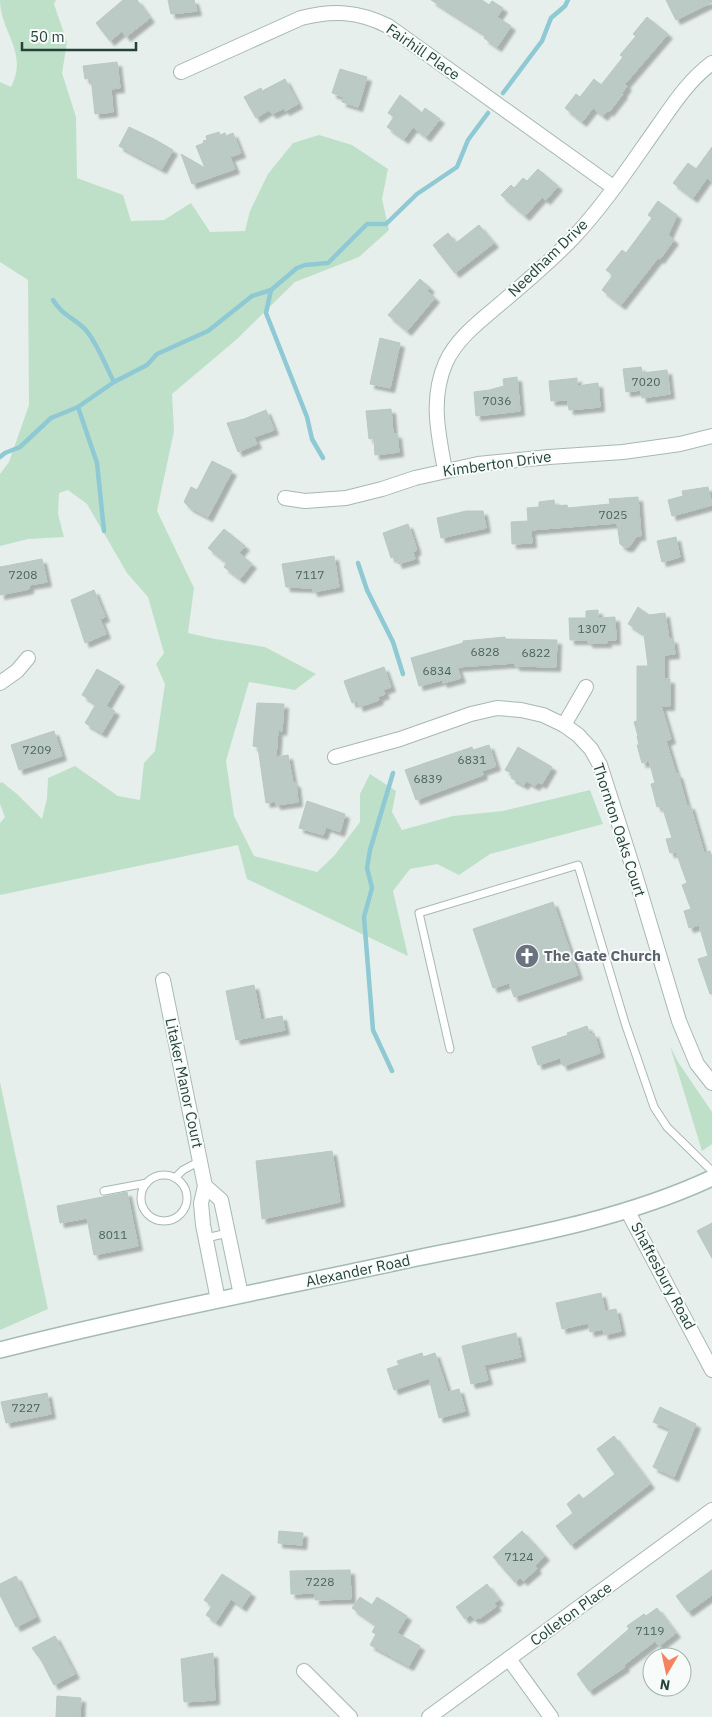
<svg xmlns="http://www.w3.org/2000/svg" width="712" height="1717" font-family="'IBM Plex Sans',sans-serif">
<style>
.green{fill:#bfe0c8}
.lines{fill:none;stroke-linecap:round;stroke-linejoin:round}
.stream{stroke:#8ec9d4;stroke-width:4.5}
.building{fill:#bbcac4;stroke:#b8c9c2;filter:url(#shadow)}
.lane-casing{stroke:#a8b8b2;stroke-width:9}
.street-casing{stroke:#a8b8b2;stroke-width:16}
.secondary-casing{stroke:#a4bbb3;stroke-width:18}
.lane{stroke:#fff;stroke-width:7}
.street{stroke:#fff;stroke-width:14}
.secondary{stroke:#fff;stroke-width:15}
.labels{text-anchor:middle;stroke-width:4;stroke-linejoin:round;paint-order:stroke}
.number-label{font-size:12px;fill:#4a645c}
.street-label{font-size:15px;fill:#24423a;stroke:#f7fbf9}
.worship-label{font-size:15px;font-weight:bold;fill:#5b616d;stroke:#f7fbf9;text-anchor:start}
</style>
<defs>
<filter id="shadow"><feDropShadow dx="4.5" dy="4.5" stdDeviation="1" flood-color="#0004"/></filter>
</defs>
<rect width="100%" height="100%" fill="#e6efeb"/>
<g class="green">
<path d="M0,0H56L54,4L67,42L62,73L76,117L77,178L123,195L131,221L164,220L191,203L210,232L245,231L250,211L268,174L293,143L319,135L352,145L388,169L382,199L389,230L359,257L295,282L237,339L172,394L174,431L157,511L194,588L188,633L215,639L265,647L316,674L295,690L249,682L226,761L234,816L254,856L317,872L334,856L360,822V794L370,774L396,791L392,812L402,830L453,816L503,811L590,790L603,824L490,854L459,875L437,864L410,869L393,891L408,956L247,879L238,845L0,895V823L5,817L0,804V783L2,782L17,794L42,819L47,799L48,778L75,766L118,796L140,800L144,763L155,751L165,684L156,664L164,653L148,597L127,573L87,504L68,490L59,493L58,514L64,537L28,539L0,546V474L9,462L29,405L28,280L0,262V82L11,87C29,52 0,32 0,0Z"/>
<path d="M670,1046L678,1062L712,1112V1144L702,1151Z"/>
<path d="M0,1082L48,1309L0,1330Z"/>
</g>
<g class="lines">
<g class="stream">
<path d="M503,93L542,41L551,18L565,6L568,0"/>
<path d="M271,290L266,313L307,417L312,439L323,458"/>
<path d="M53,300C62,315 74,318 85,329C98,344 105,365 114,382"/>
<path d="M78,407L97,463L104,531"/>
<path d="M0,457L5,453L20,447L51,418L78,407L114,382L147,365L157,354L208,331L252,296L271,290L297,268L305,265L328,263L367,224H386L417,194L457,167L468,140L488,113"/>
<path d="M358,563L367,590L393,642L403,674"/>
<path d="M392,1071L373,1030L364,917L372,888L367,868L370,850L393,773"/>
</g>
</g>
<g class="building">
<path d="M123,0H137L150,18L126,37L122,31L110,41L96,23Z"/>
<path d="M168,0H194L197,11L171,14Z"/>
<path d="M431,0H482L489,5L492,1L503,8L497,17L511,26L497,47L484,38L486,35Z"/>
<path d="M666,0H712V2L676,20Z"/>
<path d="M647,17L668,34L625,84L627,86L622,93L623,94L609,112L608,110L603,116L593,108L582,122L565,108L576,94L580,97L594,79L601,85L623,57L620,55L636,36L633,34Z"/>
<path d="M117,62L120,88L111,89L113,112L95,114L91,78L85,79L83,66Z"/>
<path d="M340,69L367,77L358,107L342,102L343,97L332,93Z"/>
<path d="M285,79L298,104L285,111L284,108L272,114L269,110L256,118L244,97L261,88L262,91Z"/>
<path d="M400,95L422,113L425,108L440,119L426,137L413,127L404,139L387,127L394,117L388,113Z"/>
<path d="M129,127L154,139L173,150L162,169L119,146Z"/>
<path d="M219,132L220,135L225,133L226,136L233,133L241,153L230,157L235,169L192,184L181,154L205,168L196,146L204,143L203,141L207,140L206,136Z"/>
<path d="M712,147V182L707,178L693,198L673,183L688,163L696,169Z"/>
<path d="M538,169L558,186L546,200L542,197L525,216L501,195L511,185L514,188L523,178L527,181Z"/>
<path d="M658,201L677,215L668,235L674,240L660,259L658,258L621,305L602,290L613,275L606,270L622,250L626,253L652,218L648,215Z"/>
<path d="M479,225L494,243L455,273L433,245L448,233L456,243Z"/>
<path d="M420,279L430,288L427,291L435,298L407,331L388,315Z"/>
<path d="M380,338L400,343L390,388L370,384Z"/>
<path d="M641,367L642,373L667,370L670,394L642,398L641,390L626,392L623,369Z"/>
<path d="M517,377L520,411L476,416L474,392L489,390L504,386L503,379Z"/>
<path d="M577,378V386L598,383L600,407L569,410L568,400L551,401L549,381Z"/>
<path d="M391,409L393,434H397L399,452L375,455L374,438L369,439L366,411Z"/>
<path d="M266,410L274,430L254,437L257,444L238,452L227,423L244,419Z"/>
<path d="M212,461L232,471L208,517L189,507L184,502L191,487L197,490Z"/>
<path d="M708,487L712,505L672,516L668,500L683,496L682,491Z"/>
<path d="M638,497L641,536H637L629,547H624L620,544L617,523L531,530L532,543L512,544L511,522L528,521L527,508L539,507V502L554,500L555,506L567,505L568,508L610,504L609,499Z"/>
<path d="M466,511H483L486,528L441,538L437,518Z"/>
<path d="M408,524L416,547V551L413,552L415,559L398,564L395,556L391,558L383,533Z"/>
<path d="M224,529L245,546L239,553L252,564L240,579L224,567L227,563L208,548Z"/>
<path d="M676,537L680,557L662,562L657,541Z"/>
<path d="M334,556L339,587L313,592V588L286,587L282,564Z"/>
<path d="M42,559L47,582L29,585V589L0,595V567Z"/>
<path d="M94,590L105,617L100,619L106,634L85,643L71,600Z"/>
<path d="M638,607L649,615L665,613L669,639H673L675,654L664,655V679H670V706H661L671,739L666,741L676,774H678L687,806L690,805L704,853L710,851L712,857V994H710L698,959L708,956L699,925L689,928L684,911L691,909L682,885L687,883L676,852L670,853L666,839L672,838L662,806L657,807L651,784L655,783L649,761L642,763L637,745H639L637,736H638L634,722L637,721V666H648L644,634L628,624Z"/>
<path d="M598,610V618L615,617L616,640H607V643H588V640H570L569,618H586V611Z"/>
<path d="M505,637V639L557,640L556,667L515,666V663L457,667L461,678L443,683L442,680L419,686L411,658L463,643V641Z"/>
<path d="M384,667L391,687L383,690L385,694L378,697L379,700L359,707L357,701L352,703L344,681Z"/>
<path d="M97,669L120,682L106,706L115,711L102,733L85,723L96,704L82,695Z"/>
<path d="M257,703L284,704L282,731L278,730L276,757L288,755L293,783H296L298,802L276,805L275,801L266,803L258,747L253,746Z"/>
<path d="M54,731L62,756L19,770L11,745Z"/>
<path d="M489,745L496,766L482,771L483,775L416,800L405,770L472,747L473,750Z"/>
<path d="M518,747L552,767L542,784L538,782L535,786L526,781L524,785L511,778L513,774L505,770Z"/>
<path d="M307,801L345,814L340,832L326,827L323,835L299,828Z"/>
<path d="M553,902L578,975L514,997L509,983L493,988L473,929Z"/>
<path d="M254,985L261,1020L282,1016L285,1030L236,1040L226,991Z"/>
<path d="M587,1026L590,1034L594,1033L600,1053L563,1066L560,1058L538,1065L532,1047L568,1035L567,1033Z"/>
<path d="M332,1151L340,1202L262,1219L256,1161Z"/>
<path d="M127,1192L138,1246L94,1255L87,1218L60,1223L57,1206Z"/>
<path d="M712,1223V1258L697,1231Z"/>
<path d="M601,1293L605,1311L616,1309L621,1331L604,1335L603,1329L590,1332L588,1323L562,1329L556,1303Z"/>
<path d="M516,1333L521,1357L484,1365L488,1380L471,1384L462,1346Z"/>
<path d="M422,1353L423,1357L435,1353L448,1392L459,1389L465,1411L439,1418L429,1378L394,1390L387,1369L399,1365L397,1361Z"/>
<path d="M47,1393L51,1414L6,1423L1,1402Z"/>
<path d="M660,1407L696,1424L674,1477L653,1467L670,1429L653,1422Z"/>
<path d="M614,1436L650,1484L571,1545L556,1526L573,1513L567,1504L579,1494L583,1499L615,1474L597,1449Z"/>
<path d="M279,1531L303,1533L302,1545L278,1543Z"/>
<path d="M522,1531L545,1556L535,1566L537,1569L523,1581L520,1578L515,1582L493,1557Z"/>
<path d="M350,1570L351,1599L315,1600V1593L291,1594L290,1571Z"/>
<path d="M712,1570V1595L688,1612L676,1596Z"/>
<path d="M222,1574L251,1593L242,1607L231,1599L216,1622L206,1615L212,1606L204,1600Z"/>
<path d="M16,1576L36,1617L16,1627L0,1595V1584Z"/>
<path d="M487,1584L499,1600L494,1603L497,1606L480,1618L474,1619L470,1615L465,1619L456,1607Z"/>
<path d="M360,1597L372,1605L377,1597L407,1616L397,1633L420,1646L409,1666L370,1645L376,1634L372,1632L376,1625L352,1608Z"/>
<path d="M657,1608L676,1633L659,1646L655,1641L624,1665L625,1667L589,1691L577,1674L629,1629L627,1626L644,1614L646,1616Z"/>
<path d="M55,1636L75,1674L54,1685L41,1660L32,1648Z"/>
<path d="M213,1653L215,1700L184,1702L181,1659Z"/>
<path d="M57,1696L81,1698L80,1717H56Z"/>
</g>
<g class="lines">
<g class="lane-casing">
<g id="lane">
<path d="M450,1049L419,913L578,865L625,1023L654,1107L667,1127L712,1171"/>
<circle cx="164" cy="1198" r="23"/>
<path d="M175,1178L183,1170L200,1161"/>
<path d="M104,1191L147,1183"/>
<path d="M206,1238L228,1233"/>
</g>
</g>
<g class="street-casing">
<g id="street">
<path d="M181,72L301,18C333,10 358,11 388,26L613,187"/>
<path d="M445,470C438,433 430,398 446,362C457,338 480,321 500,304C525,283 550,262 573,238C605,204 631,164 658,126C674,103 689,80 712,63"/>
<path d="M285,498L305,501L346,498L382,489L415,478L478,464L549,457L623,452L680,444L712,436"/>
<path d="M0,683L17,671L28,658"/>
<path d="M564,725L586,687"/>
<path d="M335,757L400,739L471,714L497,708L521,710L543,715L564,725L578,735L591,749L600,765L634,871L679,1021L697,1064L712,1083"/>
<path d="M163,980L205,1186L201,1203L203,1225L218,1300"/>
<path d="M205,1186L221,1200L241,1295"/>
<path d="M627,1210L712,1370"/>
<path d="M509,1659L551,1717"/>
<path d="M304,1671L350,1717"/>
<path d="M429,1717L712,1510"/>
</g>
</g>
<g class="secondary-casing">
<path id="secondary" d="M0,1350C138,1315 278,1288 417,1258C516,1238 620,1221 712,1178"/>
</g>
<use href="#lane" class="lane"/>
<use href="#street" class="street"/>
<use href="#secondary" class="secondary"/>
</g>
<defs>
<g id="church-disc" transform="scale(1.25)"><circle r="9.5" fill="#6b7280" stroke="#f7fbf9"/><path d="M-1.2-6h2.4v3.5h3.3v2.4h-3.3V6h-2.4V-.1h-3.3v-2.4h3.3Z" fill="#fff"/></g>
</defs>
<g fill-rule="evenodd">
<use href="#church-disc" x="527" y="956"/>
</g>
<g class="labels">
<g class="number-label">
<text x="646" y="386">7020</text>
<text x="497" y="405">7036</text>
<text x="613" y="519">7025</text>
<text x="23" y="579">7208</text>
<text x="310" y="579">7117</text>
<text x="592" y="633">1307</text>
<text x="485" y="656">6828</text>
<text x="536" y="657">6822</text>
<text x="437" y="675">6834</text>
<text x="37" y="754">7209</text>
<text x="472" y="764">6831</text>
<text x="428" y="783">6839</text>
<text x="113" y="1239">8011</text>
<text x="26" y="1412">7227</text>
<text x="519" y="1561">7124</text>
<text x="320" y="1586">7228</text>
<text x="650" y="1635">7119</text>
</g>
<g class="street-label">
<text transform="translate(423 52) rotate(35)" y="5">Fairhill Place</text>
<text transform="translate(548 258) rotate(-44)" y="5">Needham Drive</text>
<text transform="translate(497 464) rotate(-8)" y="5">Kimberton Drive</text>
<text transform="translate(619 830) rotate(72)" y="5">Thornton Oaks Court</text>
<text transform="translate(184 1083) rotate(78)" y="5">Litaker Manor Court</text>
<text transform="translate(358 1271) rotate(-12)" y="5">Alexander Road</text>
<text transform="translate(663 1276) rotate(62)" y="5">Shaftesbury Road</text>
<text transform="translate(571 1614) rotate(-36)" y="5">Colleton Place</text>
</g>
<g class="worship-label">
<text x="544" y="961">The Gate Church</text>
</g>
</g>
<g transform="translate(667 1672) rotate(189)"><circle r="24" fill="#f7fbf9" stroke="#a3b1ad"/>
<path d="M0-4L9 19L0 12L-9 19Z" fill="#f4845f"/>
<text y="-8" font-size="14" font-weight="bold" text-anchor="middle" fill="#24423a">N</text>
</g>
<path d="M22 42v8h114v-8" fill="none" stroke="#24423a" stroke-width="2.5"/>
<text x="30" y="42" font-size="15" fill="#24423a" stroke="#f7fbf9" stroke-width="4" paint-order="stroke">50 m</text>
</svg>
